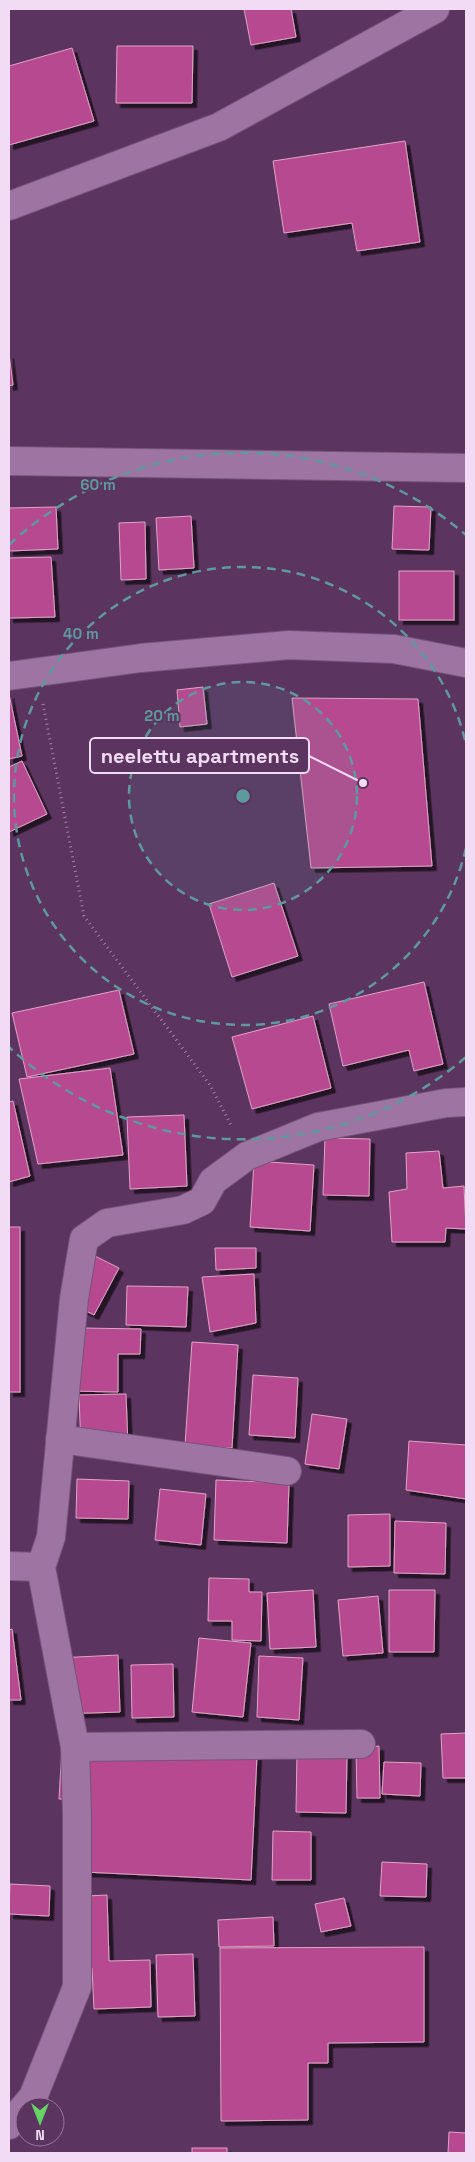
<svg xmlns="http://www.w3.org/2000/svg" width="475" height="2162" font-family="'Space Grotesk',sans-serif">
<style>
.building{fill:#b6498f;stroke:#e1a4c7;filter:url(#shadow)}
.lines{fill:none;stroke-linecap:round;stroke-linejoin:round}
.minor-casing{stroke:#755478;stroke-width:30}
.secondary-casing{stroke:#755478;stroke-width:30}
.path{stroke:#a181a4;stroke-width:3;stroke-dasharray:1 4;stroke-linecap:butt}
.minor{stroke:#9e74a2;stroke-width:28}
.secondary{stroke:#9e74a2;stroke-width:28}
.ring{fill:none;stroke:#5e999d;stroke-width:2.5;stroke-dasharray:9 6}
.centre{fill:#5e999d;stroke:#5b345f;stroke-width:2.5}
.ring-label{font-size:15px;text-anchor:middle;font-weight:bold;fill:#5e999d;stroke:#5b345f;stroke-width:4;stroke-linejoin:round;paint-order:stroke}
.leader{fill:none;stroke:#f2dbf4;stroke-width:2}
.callout-dot{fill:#f2dbf4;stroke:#5b345f;stroke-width:2}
.callout{fill:#5b345f;stroke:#f2dbf4;stroke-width:2}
.callout-label{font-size:20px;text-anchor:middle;font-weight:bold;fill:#f2dbf4}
</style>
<defs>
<filter id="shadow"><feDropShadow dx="4.5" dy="4.5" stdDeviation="0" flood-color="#0009"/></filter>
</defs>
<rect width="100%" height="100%" fill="#5b345f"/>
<g class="building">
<path d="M244,9H291L296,37L251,45Z"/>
<path d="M117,46H193L192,103H116Z"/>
<path d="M72,48L94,121L9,145V66Z"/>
<path d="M405,141L420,242L357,251L352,223L284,233L273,161Z"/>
<path d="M9,354L13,385L9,386Z"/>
<path d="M394,506L431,507L429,550L392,549Z"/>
<path d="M56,507L58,549L9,551V508Z"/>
<path d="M191,516L194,568L159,570L156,518Z"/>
<path d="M145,522L146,579L121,580L119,523Z"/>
<path d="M51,557L55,617L9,618V558Z"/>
<rect x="399" y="571" width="55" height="49"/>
<path d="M203,687L207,724L180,727L177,690Z"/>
<path d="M9,694L22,756L9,759Z"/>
<path d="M292,698L418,699L432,866L311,868Z"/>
<path d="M22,761L47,814L9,832V767Z"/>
<path d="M274,883L298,956L232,977L209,904Z"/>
<path d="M424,982L443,1064L414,1071L409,1050L343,1066L329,1004Z"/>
<path d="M119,990L134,1054L27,1077L12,1013Z"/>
<path d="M313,1016L331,1088L252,1109L232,1037Z"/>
<path d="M110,1068L123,1155L38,1164L19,1079Z"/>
<path d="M13,1101L30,1176L9,1182V1102Z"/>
<path d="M184,1115L187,1186L130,1189L127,1117Z"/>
<path d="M325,1138L370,1139L369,1196L323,1195Z"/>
<path d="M439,1151L443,1188L464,1186L466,1229L446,1228L445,1242H392L389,1192L407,1189L406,1153Z"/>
<path d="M254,1161L314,1165L310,1231L250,1227Z"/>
<rect x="9" y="1227" width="11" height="165"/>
<path d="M215,1248H256V1268L216,1270Z"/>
<path d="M85,1251L119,1268L94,1315L60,1298Z"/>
<path d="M254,1274L256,1323L210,1332L202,1277Z"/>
<path d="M127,1286L188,1287L186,1327L126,1325Z"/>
<path d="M83,1328L141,1329L140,1354H118V1392L70,1391L71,1365H82Z"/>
<path d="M192,1342L238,1345L232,1448L185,1445Z"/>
<path d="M253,1375L298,1378L295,1438L249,1435Z"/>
<path d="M126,1394L128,1447L81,1449L79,1395Z"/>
<path d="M312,1414L347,1419L339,1469L305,1464Z"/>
<path d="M409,1441L466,1445V1499L406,1490Z"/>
<path d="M77,1479L129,1481L128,1519L76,1518Z"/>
<path d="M216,1480L289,1483L287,1543L214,1540Z"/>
<path d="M160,1489L206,1494L201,1545L155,1540Z"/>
<path d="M390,1514V1566L348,1567V1515Z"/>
<path d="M395,1521L446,1523L445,1574L394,1573Z"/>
<path d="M209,1578L249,1579V1592H262L261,1641L232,1640V1621H208Z"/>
<path d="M313,1590L316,1647L270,1649L267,1593Z"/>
<path d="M389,1590H435L434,1652H389Z"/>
<path d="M378,1596L383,1653L343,1656L338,1600Z"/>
<path d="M12,1629L21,1700H9V1630Z"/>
<path d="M199,1638L251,1643L243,1717L192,1712Z"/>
<path d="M118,1655L120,1712L60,1714L57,1658Z"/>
<path d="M259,1656L303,1658L299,1720L257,1717Z"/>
<path d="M173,1664L174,1717L132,1718L131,1665Z"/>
<path d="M466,1733V1778H443L441,1734Z"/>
<path d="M62,1746L257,1756L251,1880L84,1872L88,1801L59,1799Z"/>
<path d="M379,1746L380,1798H357L356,1748Z"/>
<path d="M297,1751L347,1753L346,1813L296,1812Z"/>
<path d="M384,1762L421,1763L420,1796L382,1794Z"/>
<path d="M273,1831L311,1832V1880H272Z"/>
<path d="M382,1862L427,1864L426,1897L380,1896Z"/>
<path d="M10,1884L50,1886L49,1916L9,1914Z"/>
<path d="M107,1895L109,1961L150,1960L151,2007L94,2009L92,1968H87L86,1896Z"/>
<path d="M344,1898L351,1926L321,1932L315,1904Z"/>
<path d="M273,1917L274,1946L219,1947L218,1920Z"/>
<path d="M424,1947V2042L328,2043V2063H308V2120L221,2121L220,1948Z"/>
<path d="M193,1954L195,2016L158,2017L156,1955Z"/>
<path d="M449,2132L466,2133V2153H448Z"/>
<rect x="192" y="2148" width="35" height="5"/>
</g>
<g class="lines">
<g class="minor-casing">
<g id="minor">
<path d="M9,206L219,127L435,9"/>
<path d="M9,461L466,468"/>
<path d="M60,1439L287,1471"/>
<path d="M9,1566L41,1567"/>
<path d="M75,1747L361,1744"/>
<path d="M9,2125L33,2097L77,1987V1812L75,1747L41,1567L51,1537L74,1299L84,1239L107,1223L183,1210L202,1201L213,1181L247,1156L318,1127L446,1103L466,1102"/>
</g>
</g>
<g class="secondary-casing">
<path id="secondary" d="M9,676L141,658L289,645L394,649L466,663"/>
</g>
<path class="path" d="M43,704L84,916L210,1085L232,1127"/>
<use href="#minor" class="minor"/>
<use href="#secondary" class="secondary"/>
</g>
<circle cx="243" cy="796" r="114" fill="#5e999d" fill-opacity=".12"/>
<g class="ring">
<circle cx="243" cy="796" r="114"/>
<path d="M466 848A229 229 0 1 1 466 744"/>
<path d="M466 1057A343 343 0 0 1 9 1047M9 545A343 343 0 0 1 466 535"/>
</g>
<circle cx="243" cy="796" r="8" class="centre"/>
<g class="ring-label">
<text x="98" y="490">60 m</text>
<text x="81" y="639">40 m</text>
<text x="162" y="721">20 m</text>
</g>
<path class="leader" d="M363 783L309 756"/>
<circle class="callout-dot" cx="363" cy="783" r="5"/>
<rect class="callout" x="90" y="738" width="219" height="35" rx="5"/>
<g class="callout-label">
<text x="200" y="763">neelettu apartments</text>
</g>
<rect width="475" height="2162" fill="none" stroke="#f2dbf4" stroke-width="20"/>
<g transform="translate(40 2122) rotate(180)"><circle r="24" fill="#5b345f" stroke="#97779b"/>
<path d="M0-4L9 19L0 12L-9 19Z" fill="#65d467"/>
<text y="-8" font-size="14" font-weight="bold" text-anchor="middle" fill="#f2dbf4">N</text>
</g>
</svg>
